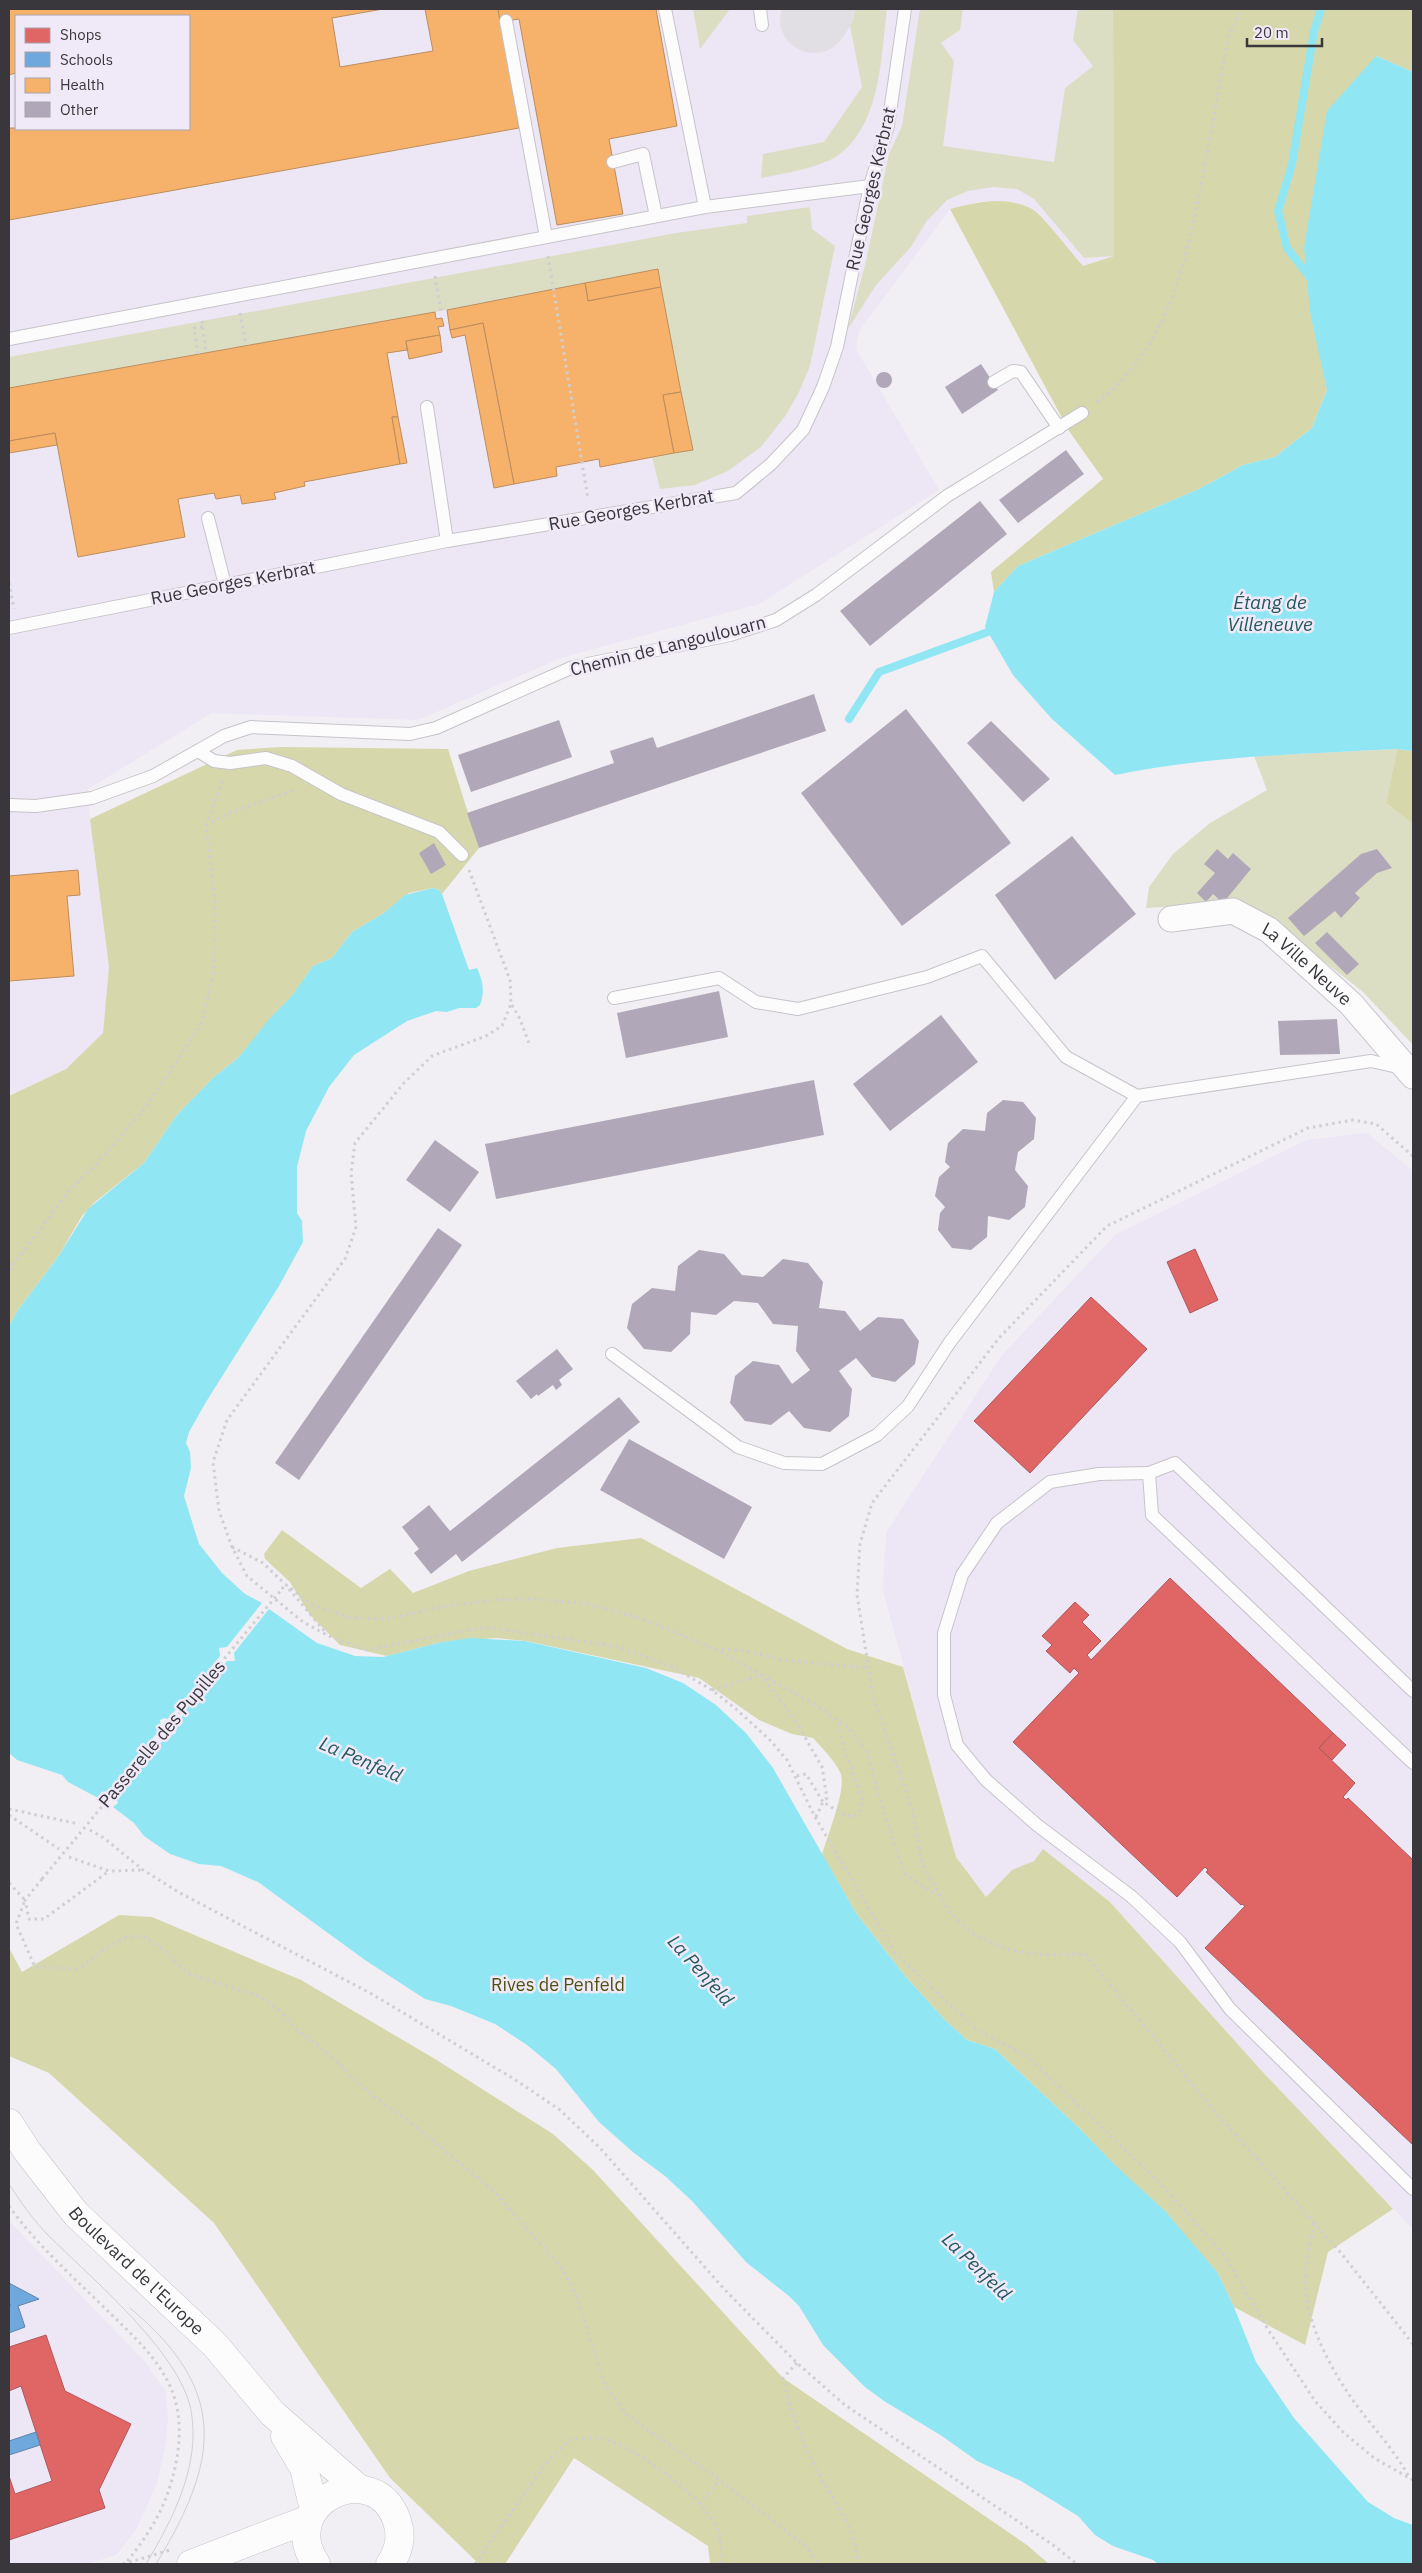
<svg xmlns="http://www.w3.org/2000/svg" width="1422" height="2573" font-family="'IBM Plex Sans',sans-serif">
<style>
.built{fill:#ede6f5;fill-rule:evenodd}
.green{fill:#dcdec4}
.forest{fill:#d6d8ab}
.water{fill:#90e7f3}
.shops{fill:#e06666;stroke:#ae5859}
.schools{fill:#6fa8dc;stroke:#5f86ac}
.health{fill:#f6b26b;stroke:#bd8d5d}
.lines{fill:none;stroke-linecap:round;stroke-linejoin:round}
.stream{stroke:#90e7f3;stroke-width:8}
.river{stroke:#90e7f3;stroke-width:45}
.taxiway{stroke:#e2dfe4;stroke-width:68}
.building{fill:#b0a8b8}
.service-casing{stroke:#c6c4c9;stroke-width:14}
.minor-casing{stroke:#c6c4c9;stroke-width:27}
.tertiary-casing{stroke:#c6c4c9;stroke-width:29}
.primary-casing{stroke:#c6c4c9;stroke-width:29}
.path{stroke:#cfced1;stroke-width:3;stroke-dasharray:2.5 4;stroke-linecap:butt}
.service{stroke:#fdfcfd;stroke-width:12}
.minor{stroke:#fdfcfd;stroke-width:25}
.tertiary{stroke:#fdfcfd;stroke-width:28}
.primary{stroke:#fdfcfd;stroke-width:28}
.tram{stroke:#d2d0d3;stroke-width:1}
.path-bridge{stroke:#cfced1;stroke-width:3;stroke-dasharray:2.5 4;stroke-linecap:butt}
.labels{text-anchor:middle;stroke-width:5;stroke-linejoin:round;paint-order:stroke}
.street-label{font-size:18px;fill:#39363c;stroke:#f0eaf8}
.park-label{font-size:18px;fill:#4e5210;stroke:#f0eaf8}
.water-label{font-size:19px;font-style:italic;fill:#23585f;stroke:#f0eaf8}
</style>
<rect width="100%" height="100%" fill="#f1eef4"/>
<g class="built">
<path d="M9,9H1113L1114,256L1083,266L1033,210L1008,201H980L950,209L859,331L856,349L939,490L759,604L561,658L418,720L212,713L88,789L90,819L109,967L103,1033L66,1069L9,1096ZM16,16H189V129H16Z"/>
<path d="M1367,1133L1413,1171V2229L1260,2069L1110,1902L1043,1849L1034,1861L1012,1870L986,1897L956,1857L882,1587L887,1531L1002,1355L1115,1235L1307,1140Z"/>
<path d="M9,2221L145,2362L166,2392L168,2417L166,2442L157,2483L136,2530L116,2555L87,2564H9Z"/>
</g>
<g class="green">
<path d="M693,9H730L700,49Z"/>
<path d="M852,9H887C881,56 881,126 837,156C819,168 782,174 761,178L763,154L824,142L862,87L850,26L844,21Z"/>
<path d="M920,9H963L960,30L941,43L954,61L943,146L1054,162L1065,88L1093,66L1073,40L1078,9H1113L1114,256L1084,258L1034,199L1017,189L993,187L968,191L947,200L926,222L911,247L876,285L848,329L866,261L889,154L902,126Z"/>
<path d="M810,207L812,229L835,246L810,366L799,392L786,415L761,447L728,471L695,485L660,489L652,457L692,449L657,269L435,312L9,388V357L676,233L747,223V216Z"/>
<path d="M1397,749L1386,803L1413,824V1045L1362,991L1257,909L1233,903L1146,908L1149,887L1173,854L1210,823L1267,790L1254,756Z"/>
</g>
<g class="forest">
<path d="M1113,9H1413V72L1376,56L1322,362L1327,390L1312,428L1275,457L1243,465L1199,489L1018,566L994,592L991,572L1103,479L1069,431L950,209C977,202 1005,195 1032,209C1042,214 1073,255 1083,266L1114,256Z"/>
<path d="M281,747L448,749L479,848L442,894L439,890L433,888L409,893L384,913L352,932L332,958L313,966L290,999L238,1058L214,1077L176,1116L144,1163L95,1202L82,1216L58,1257L18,1310L9,1326V1096L66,1069L103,1033L109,967L90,819L237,750Z"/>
<path d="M1397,749L1413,751V824L1386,803Z"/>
<path d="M282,1530L361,1588L390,1569L413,1593L469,1571L557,1548L641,1538L847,1649L903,1667L956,1857L986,1897L1012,1870L1034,1861L1043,1849L1110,1902L1260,2069L1393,2209L1328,2252L1305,2345L1234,2307L1217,2272L1080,2129L995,2049L967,2040L945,2020L905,1976L856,1913L822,1855C827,1836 848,1787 840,1772C834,1760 822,1748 813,1738L792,1734L759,1720L699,1678L526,1641L496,1638L442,1642L387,1656L340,1645L310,1615L290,1582L265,1559L264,1554Z"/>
<path d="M119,1915L152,1917L301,1980L435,2059L553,2134L593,2170L783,2378L1027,2545L1049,2564H710L708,2546L574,2458L505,2564H479L390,2478L214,2223L49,2073L9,2056V1948L22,1972Z"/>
</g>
<g class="water">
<path d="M1376,56L1413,72V751L1397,749C1303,754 1209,756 1115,775L1052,719L1013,675L985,627L994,592L1018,566L1199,489L1243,465L1275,457L1312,428L1327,390L1310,312L1304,247L1327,111Z"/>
<path d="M433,888L439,890L442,894L469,970L477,968C483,981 485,992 480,1005L476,1008H459L447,1012L436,1011L407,1021L354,1055L329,1087L306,1131L297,1167V1213L302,1221L303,1242L279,1286L206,1402L189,1432L186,1443L190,1452L191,1468L184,1496L199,1544L222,1573L245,1594L262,1603L227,1647L219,1648L220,1656L168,1719L164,1718L160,1720L161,1728L109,1791L101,1792L102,1800L68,1782L62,1775L17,1760L9,1753V1326L18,1310L58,1257L88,1209L144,1163L176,1116L214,1077L238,1058L271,1017L291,997L313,966L332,958L352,932L384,913L405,895Z"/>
<path d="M269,1609L317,1643L355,1656L383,1657L442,1642L471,1638L525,1641L646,1668L683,1683L716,1705L746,1733L773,1768L856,1913L905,1976L945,2020L967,2040L995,2049L1080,2129L1115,2165L1165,2211L1217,2272L1234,2307L1256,2362L1294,2418L1368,2502L1394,2518L1413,2525V2564H1158L1153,2560L1113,2546L1095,2535L1078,2516L1021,2481L977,2461L942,2436L884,2401L865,2387L823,2345L799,2306L789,2296L747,2263L692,2201L665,2176L634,2153L599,2122L556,2069L527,2045L495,2024L451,2006L425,1999L365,1960L258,1882L221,1866L199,1864L170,1854L144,1836L134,1823L113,1807L118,1803L116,1797L168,1734L172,1735L176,1733L175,1725L227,1661H235L234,1653Z"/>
</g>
<g class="shops">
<path d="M1195,1249L1218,1300L1190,1313L1167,1262Z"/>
<path d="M1091,1297L1147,1349L1030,1473L974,1421Z"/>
<path d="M1170,1578L1333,1733L1319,1748L1355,1783L1343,1797L1346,1800L1348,1798L1413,1860V2145L1205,1948L1245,1906L1242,1904L1241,1905L1206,1872L1208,1870L1205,1867L1177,1897L1013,1742L1079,1673L1074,1668L1070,1673L1046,1651L1052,1645L1042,1636L1075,1602L1089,1615L1082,1622L1101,1641L1087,1655L1091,1660Z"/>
<path d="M1333,1733L1346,1745L1332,1760L1319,1748Z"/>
<path d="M46,2335L65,2391L131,2424L99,2490L105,2508L9,2540V2476L15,2494L52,2481L21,2386L9,2391V2347Z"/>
</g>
<g class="schools">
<path d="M9,2283L39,2299L18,2306L25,2327L9,2333V2306L11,2305L9,2304Z"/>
<path d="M36,2432L40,2445L9,2455V2441Z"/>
</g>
<g class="health">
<path d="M9,9H383L332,18L340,67L433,51L425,9H498L519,128L9,220V128L189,129V16H16V73L9,75Z"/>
<path d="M498,9H656L677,126L609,139L623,214L557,225L519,19L500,22Z"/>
<path d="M658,269L661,287L588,301L585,283Z"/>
<path d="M585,283L588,301L661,287L681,392L663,395L674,453L600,467L599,459L556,467L557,476L514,484L483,323L450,330L447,310Z"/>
<path d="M435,312L436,319L442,318L444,326L438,327L440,335L406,341L407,350L387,353L398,417H392L400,464L304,482L305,486L274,493L276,499L242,504L240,495L216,499L214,493L178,499L185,537L78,557L55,433L9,441V388Z"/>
<path d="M483,323L514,484L494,488L465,335L452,338L450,330Z"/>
<path d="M440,335L442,352L409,359L406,341Z"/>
<path d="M681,392L693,450L674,453L663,395Z"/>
<path d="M392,417H398L407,463L400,464Z"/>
<path d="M55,433L57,445L9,453V441Z"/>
<path d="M78,870L80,895L67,896L74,976L9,981V876Z"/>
</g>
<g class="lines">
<g class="stream">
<path d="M1312,280L1287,248L1278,211L1292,164L1314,31L1321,9"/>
<path d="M849,719L879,672L996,629"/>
</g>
<path class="river" d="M136,1664L141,1670L258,1716"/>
<path class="taxiway" d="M814,19L821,9"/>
</g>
<g class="building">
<path d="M981,364L998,390L962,414L945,387Z"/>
<circle cx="884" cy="380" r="8"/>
<path d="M1066,450L1084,474L1018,523L999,500Z"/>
<path d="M980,501L1007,534L870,646L840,611Z"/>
<path d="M814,694L826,731L479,848L467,813L614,763L610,751L653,737L657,748Z"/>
<path d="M906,709L1011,843L902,926L801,793Z"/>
<path d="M559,720L572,757L471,792L458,755Z"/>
<path d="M991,721L1050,779L1023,802L967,743Z"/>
<path d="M1072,836L1136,914L1055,980L995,895Z"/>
<path d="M434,843L446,865L431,874L419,853Z"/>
<path d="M1217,849L1228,859L1233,853L1251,869L1223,903L1213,894L1206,902L1197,893L1215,873L1204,864Z"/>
<path d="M1377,849L1392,868L1377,873L1355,893L1360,898L1341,918L1335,911L1304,936L1288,918L1361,854Z"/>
<path d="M1327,932L1359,964L1347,975L1315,943Z"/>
<path d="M719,991L728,1037L626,1058L617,1013Z"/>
<path d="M941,1015L978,1062L890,1131L853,1084Z"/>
<path d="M1337,1019L1340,1054L1280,1055L1278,1021Z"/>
<path d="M814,1080L824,1135L496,1199L485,1144Z"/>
<path d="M1003,1100L1023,1102L1036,1118L1034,1139L1018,1152L1015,1170L1028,1186L1025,1207L1009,1220L988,1216L987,1237L971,1250L952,1248L938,1230L940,1213L945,1207L935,1196L939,1177L950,1167L945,1162L948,1143L963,1129L985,1131L987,1113Z"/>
<path d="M435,1140L479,1172L450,1212L406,1180Z"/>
<path d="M438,1228L462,1245L299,1480L275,1463Z"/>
<path d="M699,1250L724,1254L742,1275L763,1277L783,1259L808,1263L823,1282L819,1308L845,1311L860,1331L878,1317L903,1319L919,1341L915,1364L895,1382L872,1377L856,1358L839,1371L852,1389L849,1416L830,1432L804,1428L789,1411L771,1425L745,1421L730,1403L735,1376L753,1361L779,1365L792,1384L810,1370L796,1351L798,1326L773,1324L758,1303L734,1301L716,1315L691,1312L690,1334L671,1352L644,1349L627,1328L632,1304L652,1288L675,1291L678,1266Z"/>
<path d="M557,1349L573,1369L559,1380L562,1385L556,1390L553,1385L538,1396L537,1394L531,1399L516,1381Z"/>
<path d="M619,1397L640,1422L462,1562L456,1554L431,1574L414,1553L419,1549L402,1527L429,1505L450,1531Z"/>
<path d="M629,1439L752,1507L724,1559L600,1490Z"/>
</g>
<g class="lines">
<g class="service-casing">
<g id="service">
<path d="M665,9L705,207"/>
<path d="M760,9L762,25"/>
<path d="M506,21L546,237"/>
<path d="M613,162L643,154L656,216"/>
<path d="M9,339L705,207L870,186"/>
<path d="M994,382L1013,371L1021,372L1059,428"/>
<path d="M427,407L447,541"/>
<path d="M208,518L225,585"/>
<path d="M9,628L447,541L736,493L771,464L803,430L823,387L837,347L870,186L888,126L905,9"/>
<path d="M198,751L214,761L230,763L266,758L292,766L341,794L439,832L462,855"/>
<path d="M9,805L36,806L92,798L153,776L224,736L251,727L410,734L436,728L573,667L730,635L776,620L816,595L947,496L1082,413"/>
<path d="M614,998L719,978L756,1002L798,1009L927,977L982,956L1066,1057L1137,1096L1371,1061L1402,1068"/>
<path d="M612,1354L738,1447L784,1463L822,1464L877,1435L908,1406L950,1342L1137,1096"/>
<path d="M1149,1473L1099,1474L1050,1482L997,1523L962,1575L944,1633V1695L957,1745L986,1780L1037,1825L1132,1897L1180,1942L1230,2009L1413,2189"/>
<path d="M1413,1691L1175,1463L1149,1473L1152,1515L1413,1763"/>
</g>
</g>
<g class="minor-casing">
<g id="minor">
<path id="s1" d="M1171,919L1233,911L1269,930L1351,1004L1413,1076"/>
</g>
</g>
<g class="tertiary-casing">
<path id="tertiary" d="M191,2564L309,2519"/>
</g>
<g class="primary-casing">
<g id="primary">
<path id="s2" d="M9,2123L27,2151L76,2214L215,2345L272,2413L359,2489"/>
<path d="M285,2436L304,2468L314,2510"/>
<path d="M316,2564C275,2501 376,2456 397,2521C402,2536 399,2551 390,2564"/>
</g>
</g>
<g class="path">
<path d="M548,256L588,499"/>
<path d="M435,276L441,311"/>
<path d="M240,313L246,345"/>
<path d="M202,321L206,353"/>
<path d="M198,354L194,328L203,327"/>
<path d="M1097,402C1168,349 1186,263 1202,181C1211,133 1219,86 1228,38L1242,9"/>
<path d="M9,583L14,609"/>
<path d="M206,825L229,813L295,790"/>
<path d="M469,870L510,980L511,1004L502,1026L486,1036L432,1056L403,1084L355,1143L351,1173L356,1227L345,1259L227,1420L213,1462L219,1511L232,1547L247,1576L303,1622L329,1636L366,1650L485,1627L615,1646L673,1667L712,1690L736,1709L769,1739L787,1760L815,1817L896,1954L976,2029L1027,2056L1158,2181L1223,2253L1269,2331L1315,2401L1343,2432L1374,2458L1413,2480"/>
<path d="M512,1005L520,1019L530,1046"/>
<path d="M1413,1156L1376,1124L1353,1120L1308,1128L1107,1226L999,1338L872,1503L860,1544L857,1595L873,1696L913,1811L922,1863L950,1913L972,1933L1006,1949L1044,1955L1085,1954L1218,2115L1341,2253L1413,2344"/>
<path d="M9,1270L69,1191L106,1154L147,1105L201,1025L214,973L215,901L206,825L223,780"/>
<path d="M232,1547L263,1563L285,1584"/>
<path d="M282,1589L285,1584L313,1605L350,1618L388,1619L440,1607L495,1600L537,1599L588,1604L643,1619L717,1650L762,1675L798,1725L822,1767L827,1798L823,1802L806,1774L795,1776"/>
<path d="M289,1589L327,1634"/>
<path d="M715,1649L747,1651L783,1660L868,1668"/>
<path d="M712,1690L762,1675L816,1705L849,1728L868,1753L877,1789L904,1874L938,1895"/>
<path d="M9,1809L79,1824"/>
<path d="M9,1815L59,1849"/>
<path d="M816,1817L823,1802L846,1816H855L860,1811L863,1801L840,1736V1721"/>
<path d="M90,1830L104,1838L143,1870L180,1893L370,1993L514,2079L560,2110L600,2148L725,2290L797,2363L845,2405L1053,2545L1077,2564"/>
<path d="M69,1857L109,1871L143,1870"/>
<path d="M42,1879L25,1900L29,1919H44L109,1871"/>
<path d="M9,1883L25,1900L16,1924L35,1967L79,1969L108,1947L128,1936L144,1937L166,1952L187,1973L261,1997L278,2009L297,2030L328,2053L371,2094L410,2122L494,2191L562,2268L576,2295L605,2385L628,2416L720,2480L806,2546L819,2564"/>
<path d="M9,2206C34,2242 78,2282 110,2313C133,2336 156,2356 170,2386C181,2410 181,2438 176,2463C167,2506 152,2530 126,2563"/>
<path d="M1314,2223C1310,2246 1304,2269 1306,2292C1309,2325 1328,2363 1346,2390C1365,2420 1392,2445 1409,2477"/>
<path d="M797,2363L783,2378C790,2408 799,2435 813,2462C829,2496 856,2525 858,2564"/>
<path d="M699,2504L720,2480"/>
<path d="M123,2564L170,2550"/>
<path d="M475,2564L544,2466L569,2440C580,2439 594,2436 604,2439C635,2447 695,2492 713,2520C722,2534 721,2549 720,2564"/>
</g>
<use href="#service" class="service"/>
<use href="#minor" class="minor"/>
<use href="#tertiary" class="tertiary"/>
<use href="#primary" class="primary"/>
<g class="tram">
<path d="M9,2184C20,2201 33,2220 48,2235C91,2278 179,2351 191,2410C201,2465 173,2519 146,2564"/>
<path d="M130,2308C230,2391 219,2461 156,2564"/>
</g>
<path class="path-bridge" d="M42,1879L282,1589"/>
</g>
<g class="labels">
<g class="street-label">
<text transform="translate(871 189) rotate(-77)" y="6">Rue Georges Kerbrat</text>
<text transform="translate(631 510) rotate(-10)" y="6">Rue Georges Kerbrat</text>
<text transform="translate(233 583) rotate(-11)" y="6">Rue Georges Kerbrat</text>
<text transform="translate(668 646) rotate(-14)" y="6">Chemin de Langoulouarn</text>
<text dy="6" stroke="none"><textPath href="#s1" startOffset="154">La Ville Neuve</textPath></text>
<text transform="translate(162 1734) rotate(-50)" y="6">Passerelle des Pupilles</text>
<text dy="6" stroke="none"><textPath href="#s2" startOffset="196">Boulevard de l'Europe</textPath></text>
</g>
<g class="park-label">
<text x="558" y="1991">Rives de Penfeld</text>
</g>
<g class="water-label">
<text x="1270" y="609">Étang de<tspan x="1270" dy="22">Villeneuve</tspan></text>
<text transform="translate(361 1759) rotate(23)" y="7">La Penfeld</text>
<text transform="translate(701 1970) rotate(48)" y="7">La Penfeld</text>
<text transform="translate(977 2266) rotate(44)" y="7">La Penfeld</text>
</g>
</g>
<rect width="1422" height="2573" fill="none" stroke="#39363c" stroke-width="20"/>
<rect x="15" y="15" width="175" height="115" fill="#f0eaf8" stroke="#a7a2ad"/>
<rect x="25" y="28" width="25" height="15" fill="#e06666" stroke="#a7a2ad"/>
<text x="60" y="40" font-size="15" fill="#39363c">Shops</text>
<rect x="25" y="52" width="25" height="15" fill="#6fa8dc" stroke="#a7a2ad"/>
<text x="60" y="65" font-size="15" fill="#39363c">Schools</text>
<rect x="25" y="78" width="25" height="15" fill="#f6b26b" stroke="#a7a2ad"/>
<text x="60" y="90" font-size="15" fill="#39363c">Health</text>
<rect x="25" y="102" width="25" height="15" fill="#b0a8b8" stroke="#a7a2ad"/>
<text x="60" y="115" font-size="15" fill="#39363c">Other</text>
<path d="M1247 38v8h75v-8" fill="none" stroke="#39363c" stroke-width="2.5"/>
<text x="1254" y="38" font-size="15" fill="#39363c" stroke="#f0eaf8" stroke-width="4" paint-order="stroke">20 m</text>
</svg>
